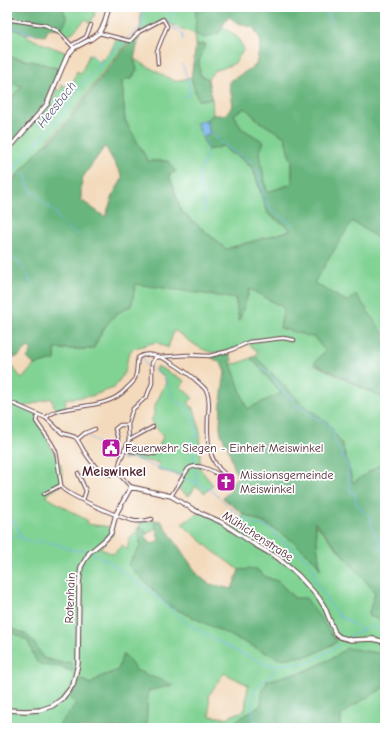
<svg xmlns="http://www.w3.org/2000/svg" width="392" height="735" font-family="'Comic Neue',sans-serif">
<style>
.green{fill:#81d394;stroke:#667960;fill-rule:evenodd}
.forest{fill:#68b57e;stroke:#596a54;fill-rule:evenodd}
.water{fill:#78b5ea;stroke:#616a8a}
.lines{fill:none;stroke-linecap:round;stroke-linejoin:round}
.stream{stroke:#78b5ea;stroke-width:1}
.street-casing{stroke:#633b41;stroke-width:4.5}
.secondary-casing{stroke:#633b41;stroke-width:5.5}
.street{stroke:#fff;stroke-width:2.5}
.secondary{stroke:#fff;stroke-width:3.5}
.labels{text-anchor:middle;stroke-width:3.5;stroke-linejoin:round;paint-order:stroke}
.poi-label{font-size:12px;fill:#4a1f2b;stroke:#fff;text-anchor:start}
.street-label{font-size:12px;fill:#4a1f2b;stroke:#fff}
.water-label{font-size:13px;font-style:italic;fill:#5c5b77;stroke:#fff}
.quarter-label{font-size:14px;font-weight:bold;fill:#4a1f2b;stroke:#fff}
</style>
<rect width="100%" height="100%" fill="#fff"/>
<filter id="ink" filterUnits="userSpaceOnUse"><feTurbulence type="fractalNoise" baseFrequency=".025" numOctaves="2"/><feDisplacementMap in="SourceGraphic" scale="8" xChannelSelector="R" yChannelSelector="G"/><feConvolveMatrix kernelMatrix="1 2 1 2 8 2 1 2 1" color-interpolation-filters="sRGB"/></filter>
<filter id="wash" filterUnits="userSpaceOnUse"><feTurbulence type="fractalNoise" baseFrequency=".012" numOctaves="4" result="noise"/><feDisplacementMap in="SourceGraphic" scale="16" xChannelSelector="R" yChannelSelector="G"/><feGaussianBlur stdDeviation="0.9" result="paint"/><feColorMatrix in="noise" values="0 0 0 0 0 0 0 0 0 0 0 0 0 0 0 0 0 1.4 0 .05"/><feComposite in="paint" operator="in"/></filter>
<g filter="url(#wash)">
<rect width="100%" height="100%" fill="#f3dabc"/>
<g class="green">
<path d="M62,7H92L95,15L90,23L86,19L73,32L65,36L61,29L67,19Z"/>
<path d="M136,7H196V34L219,33L223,27L237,37L244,49L235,63L221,69H218L214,71L208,79L200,75L199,61L205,44L196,45L195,34L162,21L140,33L141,12Z"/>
<path d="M7,27L21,32L34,40L67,53L60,69L39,63L7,56Z"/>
<path d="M116,39L129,41L97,80L70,117L7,186V153L52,100L54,97L55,89L60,91L62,85L67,87L72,85L77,71L81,74L89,55H92L99,62L112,49Z"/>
<path d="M134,59L174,81L191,78L198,100L212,99L213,115L206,120L198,122L197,124L208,150L223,146L230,153L237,155L253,169L268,214L292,230L226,249L181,211L169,174L175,171L168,161H148L125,120L122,82L126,78L131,80L137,70Z"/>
<path d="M7,83L22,86L7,102Z"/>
<path d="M245,108L260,122L285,137L289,155L292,160V184L267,192L259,153L264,142L241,128L234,114Z"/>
<path d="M352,220L385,243V336L356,295L348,302L313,283Z"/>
<path d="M136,283L231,298L235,297L239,320L250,289L284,308L280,328L315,337L325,351L314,364L385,399V461L353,483L342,444L327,422L302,404L255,356L258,352L249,344H247C237,348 221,354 210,352C198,349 185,337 174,330L168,348L156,342L132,349L128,356L125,372L114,388L91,396L65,399L66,408L56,411L51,398L23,407L39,416L37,420L61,466L63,484L45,496L88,521L87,524L111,527L113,535L100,548L113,554L123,545L127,550L129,540L139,527L141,522L154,520L156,528L148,533L139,528L140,546L128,565L312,655L336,641L279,582L266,577L256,569L239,570L213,551L182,524L200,512L216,518L233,528L243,514C270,525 303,542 320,567L314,522L375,592L368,616L385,621V654L347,649L331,659L299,674C289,672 278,680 267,680V683L263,689L261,705L225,728H146L148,690L172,685C139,672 122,660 91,684L81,679L77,704L63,720L57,728H7V632L14,633L28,641L36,660L42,665L61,667L72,671L62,663L43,658C32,639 30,633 7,628V372L13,367L22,379L34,365L55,360V349H93C103,329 110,314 131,306ZM224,673L248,685L245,710L226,718L210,716L209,695Z"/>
<path d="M251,358L281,393L247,410L231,364L239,363Z"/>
<path d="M157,366L185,381L181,387L193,398L188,402L195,412L200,431V469L213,485L205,493L196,486L189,496L178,489L182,475L163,471L158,469L159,463L130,458L123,460L127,448L159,453L160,443L163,437L156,427L153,426L151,419L154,416V408L166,382L162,374L155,370Z"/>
<path d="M385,687V728H340L341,717L349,708Z"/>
</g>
<g class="forest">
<path d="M7,7H62L67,19L61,29L49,28L45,36L21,32L7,27Z"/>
<path d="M196,7H385V243L352,221L314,283L348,302L356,294L385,336V399L314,363L325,351L315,338L280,328L284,308L250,289L239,321L235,298H231L136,284L131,306C110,314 103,329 93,349H55V360L34,365L27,358L32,350L28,347L19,356L10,359L13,367L7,372V188L40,149L52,139L71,118L98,81L130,42L140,33L134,59L137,70L131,80L128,78L122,82L125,120L148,161H168L176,172L169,174L181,211L226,249L292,230L268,214L253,168L237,155L230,153L223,146L208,150L202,137L210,133L206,120L213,115H225L233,105L229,82L256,65L261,41L254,28L236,22L228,16L219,33L205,38L195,34ZM245,108L260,122L285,137L289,155L292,160V184L267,192L259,153L264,142L241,128L234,114ZM105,146L123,178L115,191L105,217L81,200V187L83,177Z"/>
<path d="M206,44L199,61L200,75L208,79L212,99L198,100L191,78L196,45Z"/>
<path d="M7,56L39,63L60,69L45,104L9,147L7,146V103L22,86L7,83Z"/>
<path d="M229,352L232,360L231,364L247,409L281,393L251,358L255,356L302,404L327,422L342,444L353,483L385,461V621L368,616L375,592L315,522L320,569L316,562L294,542L265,523L243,514L223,498L233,487L232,482L237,477L228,448L221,434L220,427L221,401L225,372L221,363L212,358L213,356Z"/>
<path d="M154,520L161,521L198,575L209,584L232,589L239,570L256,569L266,577L279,582L294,598H306L337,642L312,655L279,659L169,606L128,565L140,546L139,527L148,533L145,535L151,544L159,540Z"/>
<path d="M7,628C30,633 32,639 43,658L62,663L70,662L75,669L72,671L61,667L42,665L36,661L28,641L14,633L7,632Z"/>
<path d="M347,648L385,654V687L349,708L341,717L340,728H225L261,705L263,689L267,683V680C277,680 289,672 299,674L331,659Z"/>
<path d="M123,653L136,670L173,685L148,691L146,728H57L63,720L76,704L69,695L80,679L91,684L100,677L118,670Z"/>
</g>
<path class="water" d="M206,120L210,133L202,137L197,124L198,122Z"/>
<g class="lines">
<g class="stream">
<path d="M326,7L329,17L334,22"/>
<path d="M172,24L169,18L177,7"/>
<path d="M7,26L37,35"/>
<path d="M173,27V29L179,30L183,35V40"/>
<path d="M127,38L141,27L145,7"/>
<path d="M92,55L101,64"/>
<path d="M182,64C185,70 190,88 190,94L185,97"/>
<path d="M210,133L214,135V137L218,138V141L223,144"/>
<path d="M203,136L208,148"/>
<path d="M226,146L236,153L247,158L256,167L267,204L275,212L291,223L293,226"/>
<path d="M16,166L26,176L28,185L33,193H34L56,213C58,223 71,229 78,235"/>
<path d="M7,183L12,175L18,163L58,119L81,85L116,48L124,41"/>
<path d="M204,212C206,200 199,191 199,179C199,169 206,161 207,151"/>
<path d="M7,253L15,259L26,271"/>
<path d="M27,275L32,284"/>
<path d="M143,357L147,367L151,368"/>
<path d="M261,367C265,370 269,374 273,377C279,384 282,396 293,397V403L296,406L304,408L313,416L327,423L330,430L335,434V443L339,450L341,451L342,458L344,457L349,469L347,474C350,480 349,485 351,492L356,494L355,501L358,506H360L364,514"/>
<path d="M154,370C166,374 169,388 174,399"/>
<path d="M176,402C178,403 183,404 185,406C193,413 196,425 197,436L192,438L194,464"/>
<path d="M87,435L119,459"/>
<path d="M123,459L130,457L181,477"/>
<path d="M195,468L197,483"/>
<path d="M184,478L210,489L229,507L254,525C262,524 273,528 276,536L308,560L315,573L314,578L316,583L322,591L330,605L337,614L354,625"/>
<path d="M367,514L370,516C371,527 375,537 382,546L381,548L385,553"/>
<path d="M13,519L22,538"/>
<path d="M7,538L11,535L36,543L39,540L47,543H54L72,550L89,551"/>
<path d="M92,553L108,561L154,594L185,622L234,650L268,665L302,663L314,660L339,645"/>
<path d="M356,626L363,630L368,626L372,625L375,629L385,633"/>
<path d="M349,637L363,630"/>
<path d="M259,728L258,723L255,719H253C253,709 251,697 256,688L280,666"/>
</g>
</g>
</g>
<g filter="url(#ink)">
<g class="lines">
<g class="street-casing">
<g id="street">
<path d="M7,18L12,20L45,25L58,31L74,48"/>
<path d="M99,33L130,41L139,32L163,19L167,26L157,51L158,64"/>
<path d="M72,45L86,37L91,25"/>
<path d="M7,401L46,418L62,433L75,437C79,441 81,446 84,451C91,462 103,480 118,473"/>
<path d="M38,415L36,421C42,431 52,441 56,452C58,459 60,485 62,488C71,497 121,518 134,521C141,522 146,521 152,519"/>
<path d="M46,418C62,401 105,413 126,389C129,386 133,383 134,380C138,373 136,365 138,358C153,345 188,373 199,383C202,386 206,389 207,392C210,400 209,409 208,417C207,436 207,461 225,474V476L223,477C214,472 197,461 188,469L171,496"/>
<path d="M78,439L85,433L95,429"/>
<path d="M129,440L153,427"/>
<path d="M124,450L155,454"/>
<path d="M123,454L117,451L118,439L115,429L120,425H128"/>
<path d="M78,473L86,491L83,500"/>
<path d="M131,487L118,473L120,461L129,440L128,425L131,414L133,409L147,396L152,383V363L155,358L159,357L187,355L209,356L229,351L249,342L283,338L294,340"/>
<path d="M44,494L61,485"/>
</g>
</g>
<g class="secondary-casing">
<g id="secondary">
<path d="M47,104L67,56L74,48L91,39L99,33L104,24L109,7"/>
<path d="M7,151L48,103"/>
<path d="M7,710L25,711L40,710L52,706L62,699L73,685L78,664L79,584L81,567L89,553L106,539L111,533L116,514L131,487L171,496L196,511L221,522L254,544L278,558L298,575L319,598L325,608L335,633L340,637L351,640L373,639L385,642"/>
</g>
</g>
<use href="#street" class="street"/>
<use href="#secondary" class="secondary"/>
</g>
</g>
<defs>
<g id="civic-square" transform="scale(1)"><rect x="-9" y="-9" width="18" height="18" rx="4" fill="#b5179e" stroke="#fff"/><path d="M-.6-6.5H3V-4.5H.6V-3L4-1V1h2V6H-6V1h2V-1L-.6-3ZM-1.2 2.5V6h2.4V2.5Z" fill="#fff"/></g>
<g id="church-square" transform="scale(1)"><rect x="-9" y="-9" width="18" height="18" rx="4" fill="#b5179e" stroke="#fff"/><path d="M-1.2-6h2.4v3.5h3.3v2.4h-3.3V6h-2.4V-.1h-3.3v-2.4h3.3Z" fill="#fff"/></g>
</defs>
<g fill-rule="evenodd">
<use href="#civic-square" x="111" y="448"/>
<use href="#church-square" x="226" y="482"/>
</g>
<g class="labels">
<g class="poi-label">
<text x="125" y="452">Feuerwehr Siegen - Einheit Meiswinkel</text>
<text x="240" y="479">Missionsgemeinde<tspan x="240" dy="14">Meiswinkel</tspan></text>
</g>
<g class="street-label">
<text transform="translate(258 536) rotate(33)" y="4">Mühlchenstraße</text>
<text transform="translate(70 598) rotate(-88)" y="4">Rotenhain</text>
</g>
<g class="water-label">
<text transform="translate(56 104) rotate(-52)" y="5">Heesbach</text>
</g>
<g class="quarter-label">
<text x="114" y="476">Meiswinkel</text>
</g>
</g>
<rect width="392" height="735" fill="none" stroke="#fff" stroke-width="24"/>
</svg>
